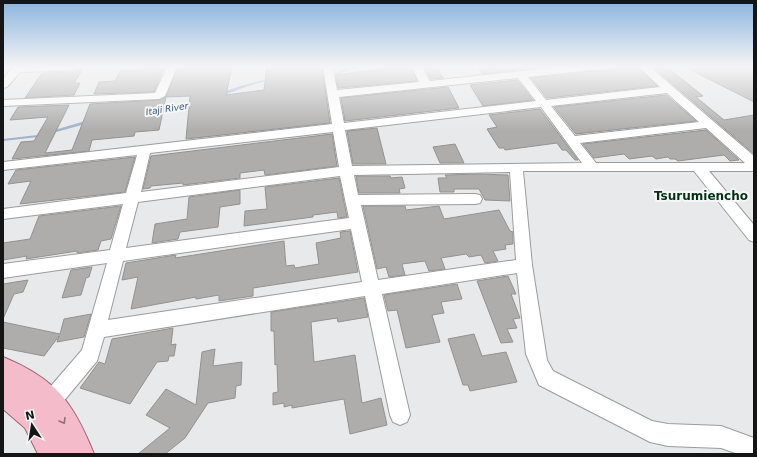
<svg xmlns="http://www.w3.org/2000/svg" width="757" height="457" font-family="'DejaVu Sans',sans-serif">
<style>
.water{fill:#9eb2cb}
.building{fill:#aeadac;stroke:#939291}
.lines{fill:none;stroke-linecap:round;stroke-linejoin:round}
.minor-casing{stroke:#9b9c9d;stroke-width:2}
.major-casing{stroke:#a16474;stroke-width:2}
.minor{fill:#fff;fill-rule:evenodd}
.major{fill:#f4bcca;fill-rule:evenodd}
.oneway{stroke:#907179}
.labels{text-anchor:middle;stroke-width:4;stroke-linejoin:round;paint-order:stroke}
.far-water-label{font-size:9px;font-style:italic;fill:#37577d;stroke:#f5f6f8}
.quarter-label{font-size:12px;font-weight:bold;fill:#003411;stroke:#f5f6f8}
</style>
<rect width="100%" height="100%" fill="#e8e9ea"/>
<path class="water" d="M349,67H354L335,76L307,75L277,78L248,86L192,107L89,123L38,137L3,141V139L38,135L85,121L191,104L240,86L283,75L334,74Z"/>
<g class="building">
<path d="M164,67L154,92L94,94L99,82L115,81L120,71Z"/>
<path d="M178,67H232L226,95L264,90L267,67H322L330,123L186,139L190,96L166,97L159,130L135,132L134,136L92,140L89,151L12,159L21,142L34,141L48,117L10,120L18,107L69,105L45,153L72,150L90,104L160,100L166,97Z"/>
<path d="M394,67H411L417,81L338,88L336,75Z"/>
<path d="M424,67H437L443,78L431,79Z"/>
<path d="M478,67H537V68L482,74Z"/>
<path d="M630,67H638L657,86L547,98L531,78Z"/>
<path d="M653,67H667L703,96L696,97L724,120L754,115V154Z"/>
<path d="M685,67H750L754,72V102Z"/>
<path d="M83,69L74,83H80L74,95L25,98L42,73L77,72Z"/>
<path d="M517,80L533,100L483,106L470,85Z"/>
<path d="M448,87L459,108L345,121L341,98Z"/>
<path d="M666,95L696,121L576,134L554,107Z"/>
<path d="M540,109L578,160H575L566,150H562L557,143L505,150L504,148H499L487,129L497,127L489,115Z"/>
<path d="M377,128L386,164H353L347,131Z"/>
<path d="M706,130L739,160L730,161L724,155L678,161L675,159H670L668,157L656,159L652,156L629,159L624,154L594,158L583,144Z"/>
<path d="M332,134L337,166L265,175L264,170L240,173V178L183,185V183L151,186L150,188L143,189L151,156Z"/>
<path d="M455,144L464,163H440L433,147Z"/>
<path d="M135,157L125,192L20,204L31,181L8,184L16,170Z"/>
<path d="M480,174L508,175L510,201L485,200L479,189H454V192H440L438,178H447L445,175Z"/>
<path d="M356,176H390L391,178L402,177L405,188L399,189L400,193H359Z"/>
<path d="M339,178L347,217L338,218L337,212L313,215V217L244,226L245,211L267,209L265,187Z"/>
<path d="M240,190V204L220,207L218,227L180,232L178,239L152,243L155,224L187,219L189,197Z"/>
<path d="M121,206L111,239L101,241L98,250L77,253V251L26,259L27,256L3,260V243L30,239L39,216Z"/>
<path d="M363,206H405L406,210L439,206L444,219L499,210L510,231L513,232V244L505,245L506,249L493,251L498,261L485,263L481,255L469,257L466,254L441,258L445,269L429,271L425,261L402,264L405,275L389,277L386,267L377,269Z"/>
<path d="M350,231L358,272L253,288V296L219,301V295L196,299V297L131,309L138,277L122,280L126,263L176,255L175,258L284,241L286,266L294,265L295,268L319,264L316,243L341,238L340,232Z"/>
<path d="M92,267L89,277L86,278L81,295L62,298L71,270Z"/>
<path d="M508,276L516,294H511L520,318L513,319L517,328L507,329L513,342L501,343L477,281Z"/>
<path d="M28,280L23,292L14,294L3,319V284Z"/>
<path d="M457,284L462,299L441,302L444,313L432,315L440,342L406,348L397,310L388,311L384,295Z"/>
<path d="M364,298L368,317L338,322L337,318L311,322L314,362L355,355L362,403L381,398L387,425L350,434L344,399L292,408V405L284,407V403L273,405V393L278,392L277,364L275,365L274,331H271V312Z"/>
<path d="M91,314L84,337L57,342L59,336L44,356L3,348V322L60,334L64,319Z"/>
<path d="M173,328L171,345L176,344L174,356H169L168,361L157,362L130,404L80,388L99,362L105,364L112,339Z"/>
<path d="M474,334L482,356L506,352L517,382L470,391L468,385H463L448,339Z"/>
<path d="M215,349L213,366L242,362L241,385L236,386L235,398L208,403L185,438L165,454H138L170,428L146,415L166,389L196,405L202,352Z"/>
</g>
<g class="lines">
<g class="minor-casing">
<g id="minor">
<path d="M82,67L77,70L20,72L7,87L3,88V79L13,67Z"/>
<path d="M167,67H177L165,96L159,99L3,106V100L155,93Z"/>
<path d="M323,67H333L337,90L419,82L412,67H422L430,81L559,67H595L590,70L528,77L546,100L660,87L639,67H650L754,156V171H709L754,225V242L749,240L694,171H523L532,265L547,360L553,371L652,421L668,424L721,426L754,438V454H738L721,448L668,446L650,442L539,385L526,354L517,273L382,294L410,415L407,422L400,425L393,422L390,415L365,296L104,337L97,361L58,408L51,411L44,408L41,401L44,394L82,350L107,263L3,278V264L110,250L123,204L3,219V209L126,193L137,155L3,170V162L332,124ZM518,78L536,101L344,123L339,97ZM667,93L699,122L575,136L551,106ZM541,107L582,163L352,166L345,130ZM706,128L745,163H596L580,143ZM333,132L339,167L141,192L150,153ZM510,172L516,260L378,280L361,205L475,204L480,203L482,199L480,195L475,194L358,195L354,175ZM340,176L349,218L126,248L138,202ZM351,229L362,282L108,320L123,261Z"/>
</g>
</g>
<g class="major-casing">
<path id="major" d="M3,357C56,379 73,402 94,454H38L25,428L3,409Z"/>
</g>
<use href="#minor" class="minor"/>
<use href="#major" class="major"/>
</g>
<defs><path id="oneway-chevron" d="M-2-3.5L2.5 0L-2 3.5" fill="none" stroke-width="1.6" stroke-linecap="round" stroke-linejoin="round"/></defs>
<use class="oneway" href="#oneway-chevron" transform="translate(63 421) rotate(59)"/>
<linearGradient id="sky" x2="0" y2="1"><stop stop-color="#8ab3dc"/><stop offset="0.51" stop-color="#f5f5f6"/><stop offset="1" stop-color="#f5f5f6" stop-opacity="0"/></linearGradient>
<rect width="757" height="131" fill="url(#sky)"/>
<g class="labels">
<g class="far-water-label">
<text transform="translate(167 109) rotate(-9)" y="3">Itaji River</text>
</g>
<g class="quarter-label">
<text x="701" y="200">Tsurumiencho</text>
</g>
</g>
<rect width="757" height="457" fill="none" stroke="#151516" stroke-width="8"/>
<g transform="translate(32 425) rotate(348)" stroke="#f5f6f8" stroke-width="3" paint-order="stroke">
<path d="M0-3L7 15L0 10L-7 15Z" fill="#151516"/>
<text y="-6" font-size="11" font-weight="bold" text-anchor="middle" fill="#151516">N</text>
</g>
</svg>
